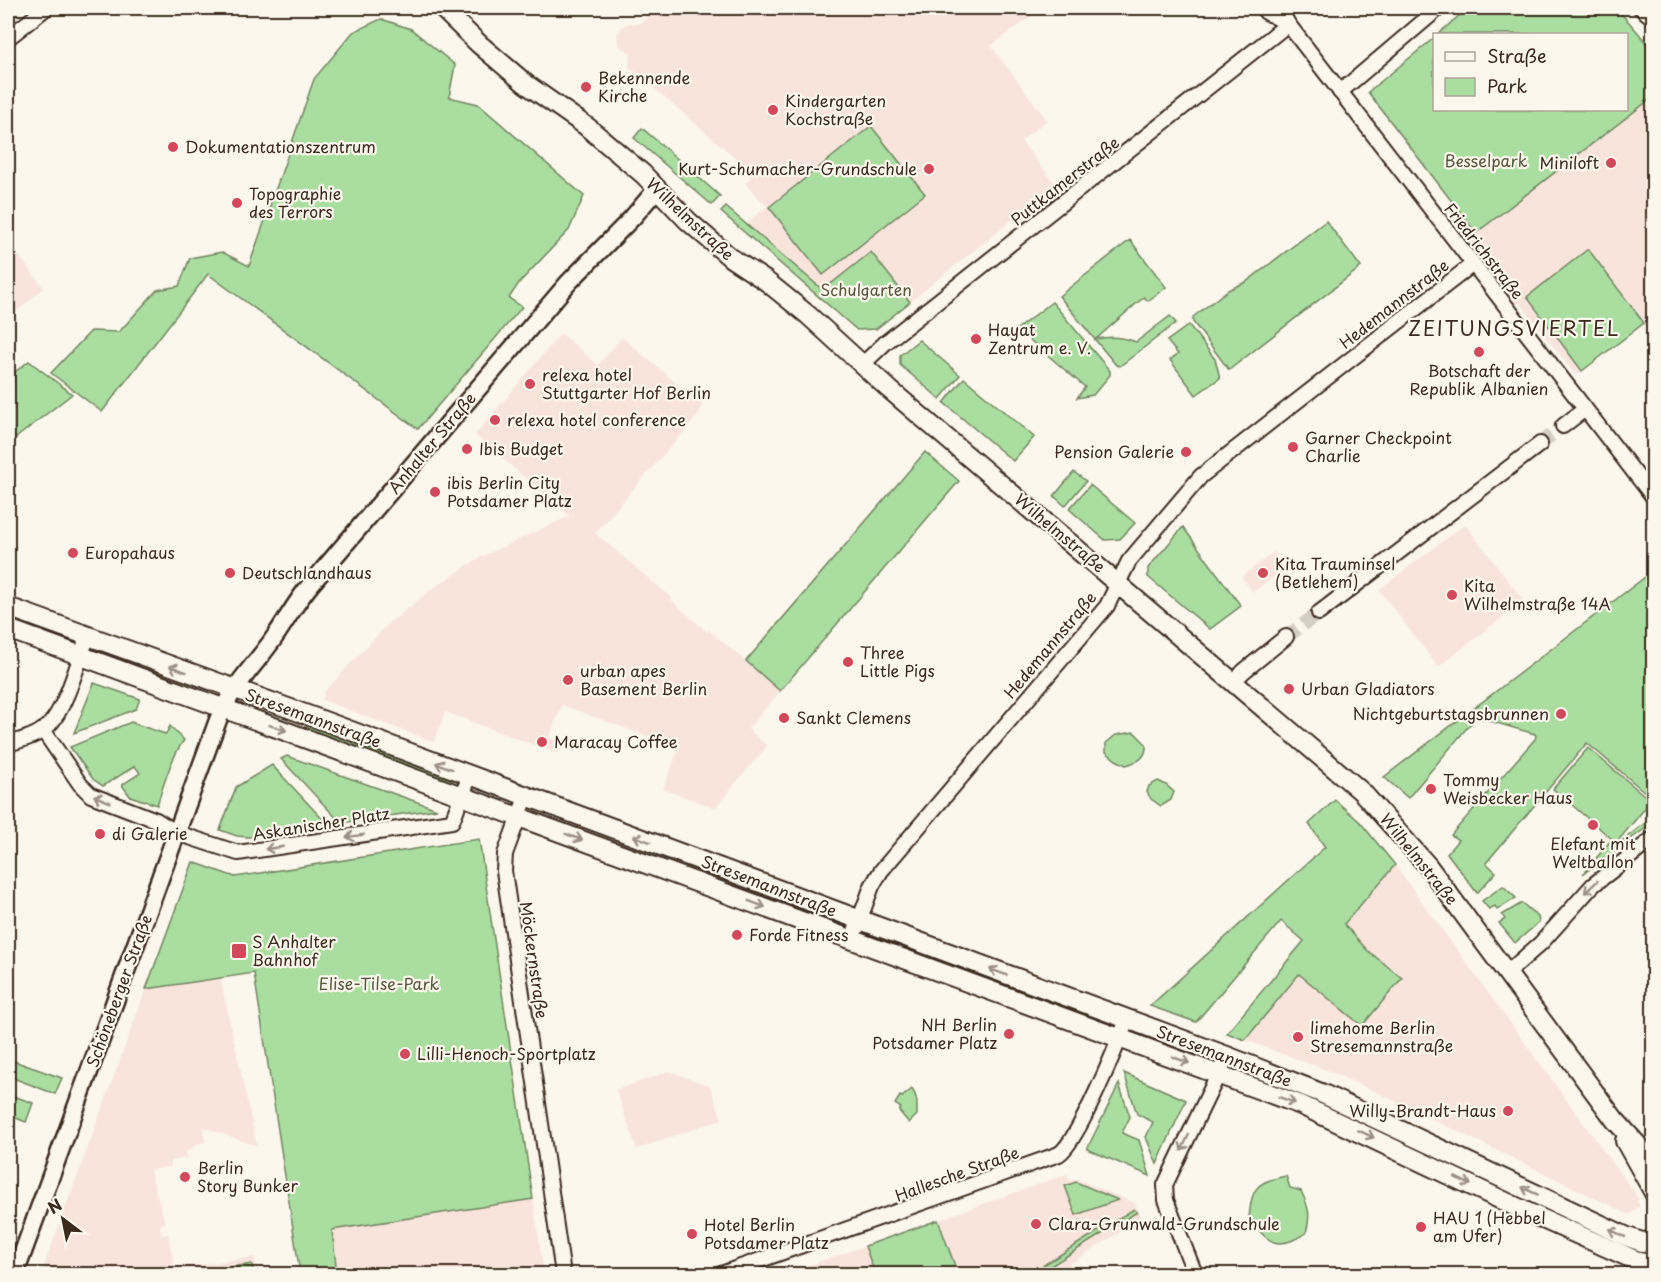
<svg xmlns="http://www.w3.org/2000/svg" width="1661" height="1282" font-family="'Playpen Sans',sans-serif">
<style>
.built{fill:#f9e4dc}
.green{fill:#aadea1;stroke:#728460;stroke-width:1.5}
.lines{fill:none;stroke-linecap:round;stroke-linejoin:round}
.minor-tunnel{stroke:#d5cec3;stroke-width:14;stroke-dasharray:14 7;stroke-linecap:butt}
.minor-casing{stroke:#3b2a1e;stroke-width:18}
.tertiary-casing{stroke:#3b2a1e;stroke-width:21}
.secondary-casing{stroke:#3b2a1e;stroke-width:22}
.minor{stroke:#fbf7ec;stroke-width:14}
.tertiary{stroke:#fbf7ec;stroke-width:16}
.secondary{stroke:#fbf7ec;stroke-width:18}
.oneway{stroke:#9b9085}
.poi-dot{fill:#d1495b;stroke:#fbf7ec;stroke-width:2}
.labels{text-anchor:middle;stroke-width:4.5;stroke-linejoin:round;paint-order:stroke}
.poi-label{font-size:16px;fill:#3b2a1e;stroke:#fbf7ec;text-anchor:start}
.park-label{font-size:16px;fill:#57573f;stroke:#fbf7ec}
.street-label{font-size:16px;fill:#3b2a1e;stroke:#fbf7ec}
.quarter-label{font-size:20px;letter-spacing:1.5px;fill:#3b2a1e;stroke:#fbf7ec}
</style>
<rect width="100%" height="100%" fill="#fbf7ec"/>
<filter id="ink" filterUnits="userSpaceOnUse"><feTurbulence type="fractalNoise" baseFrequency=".0167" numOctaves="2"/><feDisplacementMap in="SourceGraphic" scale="12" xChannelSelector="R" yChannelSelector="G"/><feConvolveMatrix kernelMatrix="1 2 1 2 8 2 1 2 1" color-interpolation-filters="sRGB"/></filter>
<g filter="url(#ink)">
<g class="built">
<path d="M659,8H1043L991,46L1047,120L1021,141L1056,185L876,329H868L746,224L767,206L745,184L751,177L743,169L745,166L629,67L631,53L620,47L617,34L622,27L629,23L639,24Z"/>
<path d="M1653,97V335L1644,323L1576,376L1520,303L1516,305L1514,303L1513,301L1515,297L1469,238Z"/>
<path d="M8,242L44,288L8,319Z"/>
<path d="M561,333L598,365L622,337L702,405L700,413L595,533L672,598L671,600L707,632L709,630L780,691L748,729L767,746L715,808L663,789L679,748L562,705L549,738L563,743L558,754L445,712L434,742L322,700L325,691L388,624L436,586L481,557L570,516L475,435Z"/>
<path d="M1465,524L1524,601L1438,667L1379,590Z"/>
<path d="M1274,552L1285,568L1253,592L1241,577Z"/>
<path d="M1395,865L1639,1199L1637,1202L1640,1206L1630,1215L1376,1092L1326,1070L1245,1040L1299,973L1363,1026L1402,978L1367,950L1344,925Z"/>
<path d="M220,977L257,1146L203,1127L205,1142L197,1144L185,1153L187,1158L171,1161V1167L150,1170L165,1223L162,1224L160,1228L162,1235L168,1234L175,1268L254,1257L258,1274H41L146,989Z"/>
<path d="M669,1071L710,1086L722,1119L637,1149L616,1090Z"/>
<path d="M1067,1174L1070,1181L1077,1179L1135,1203L1141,1219L1054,1274H958L938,1220Z"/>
<path d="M533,1199L544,1274H337L331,1230Z"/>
<path d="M865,1246L875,1274H783Z"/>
</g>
<g class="green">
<path d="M1468,8H1616C1628,22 1649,41 1653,58C1656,70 1654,85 1653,97L1476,233L1368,92L1434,38V110H1626V34H1438Z"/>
<path d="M381,19L411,29L455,65L449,97L478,104L584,196L569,230L519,283L509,298L522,307L418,429L208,274L102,412L51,373L91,331L119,332L157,290L179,286L190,258L222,252L249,266L314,79L353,32Z"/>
<path d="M871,126L925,194L823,275L769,207Z"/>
<path d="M642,128L720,196L712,205L634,138Z"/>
<path d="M726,207L823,290L871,252L910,302L876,329L857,330L721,212Z"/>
<path d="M1326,221L1361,267L1229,370L1193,322V317L1228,290L1246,282Z"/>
<path d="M1130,240L1166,287L1148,301L1144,297L1096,339C1112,336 1122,337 1136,342L1170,316L1176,323L1120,366L1116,365L1059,296Z"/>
<path d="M1588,249L1644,323L1582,371L1527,297Z"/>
<path d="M1052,302L1110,371V375L1093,395L1077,398L1085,387L1017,329Z"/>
<path d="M1189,325L1215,359L1220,378L1196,395L1170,360L1178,354L1167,341Z"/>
<path d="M919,340L960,375L940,399L900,365V355Z"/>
<path d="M29,361L72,394L8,444V399L13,386L15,372Z"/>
<path d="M964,378L1034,437L1013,461L944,403Z"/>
<path d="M925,452L959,481L780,691L746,661Z"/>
<path d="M1074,472L1086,481L1065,506L1054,496Z"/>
<path d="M1090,485L1135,523L1120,539L1105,540L1069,509Z"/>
<path d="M1183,527L1241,606L1210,629L1148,577V568Z"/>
<path d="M1653,571V799L1587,743L1486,863L1496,872L1477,893L1447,853L1458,840L1451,835L1535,739L1536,736L1535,734L1476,717L1408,798L1384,777Z"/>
<path d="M94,683L140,699L136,709L74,733Z"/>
<path d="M131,722C143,727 154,730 166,734L170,726L184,740C171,758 164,784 157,805L130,796L122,785L140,773L135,766L103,786L93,779L70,747Z"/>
<path d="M307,724L454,776L449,786L305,731Z"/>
<path d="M1134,732L1146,744C1147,758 1138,762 1126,765L1116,760L1106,752V743L1116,735Z"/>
<path d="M1588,748L1651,801L1617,842L1619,843L1653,817L1654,822L1583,874L1612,839L1553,789Z"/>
<path d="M287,756L437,809L341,823L281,759Z"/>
<path d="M272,765L328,825L248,837L237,836L220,830L236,787Z"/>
<path d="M1158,781L1166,785L1174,792L1171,800L1161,806L1151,799L1147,792L1149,786Z"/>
<path d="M1335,800L1360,822L1395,865L1344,924L1367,950L1402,978L1362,1026L1299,974L1245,1040L1227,1033L1304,941L1281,921L1196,1022L1150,1006L1325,847L1309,824Z"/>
<path d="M479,839L533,1199L332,1230L337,1274H300L254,973L146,989L193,862L235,877Z"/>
<path d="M1503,886L1516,898L1497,910L1495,906L1489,909L1482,901Z"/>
<path d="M1522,903L1538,917L1539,922L1515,943L1499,923L1505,919L1502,915Z"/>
<path d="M895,939L1111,1022L1110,1026L893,950Z"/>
<path d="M8,1059L62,1078L55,1094L8,1076Z"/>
<path d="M1124,1073L1186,1100L1157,1164L1146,1137L1153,1122L1137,1114Z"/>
<path d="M1119,1084L1130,1117L1122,1133L1139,1140L1150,1176L1087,1149Z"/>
<path d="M912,1089C918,1097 917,1106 917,1115L909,1123L899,1111L901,1108L895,1104L900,1096L902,1097Z"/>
<path d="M8,1094L33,1103L26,1122L8,1115Z"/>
<path d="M1286,1176L1290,1188L1301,1191C1309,1207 1311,1216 1306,1233C1277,1252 1268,1243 1249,1218C1252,1187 1256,1182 1286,1176Z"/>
<path d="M1076,1182L1118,1200L1076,1215L1065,1186Z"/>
<path d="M1134,1209L1137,1212L1038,1274H1029Z"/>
<path d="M938,1220L958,1274H875L865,1246Z"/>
<path d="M252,1264L253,1274H176Z"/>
</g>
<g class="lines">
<g class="minor-tunnel">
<path d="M1540,444L1563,426"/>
<path d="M1286,637L1319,613"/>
</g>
<g class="minor-casing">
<g id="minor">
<path d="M1263,8L1266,12L1287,23"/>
<path d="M1279,8L1288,24L1654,498"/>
<path d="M1641,8L1654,19"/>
<path d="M8,38L46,8"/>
<path d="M1340,92L1439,8"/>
<path d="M863,364L885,343L1288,24"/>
<path d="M1563,426L1585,409"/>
<path d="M1319,613L1540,444"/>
<path d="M1234,681L1244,671L1286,637"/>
<path d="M43,730L80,784L91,795L156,820L177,833L238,853L452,821L470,775"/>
<path d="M8,744C22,740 38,736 49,725C66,708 79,659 88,635"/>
<path d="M526,797L505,854L504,871L563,1274"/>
<path d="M852,940L872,886L881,871L1107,606L1129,561L1201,476L1473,264"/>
<path d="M1507,973L1541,943L1593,885L1654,838"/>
<path d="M721,1274L1059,1154C1078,1142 1117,1045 1127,1020"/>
<path d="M1195,1274L1166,1200L1165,1185L1227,1056"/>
</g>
</g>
<g class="tertiary-casing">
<path id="tertiary" d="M15,1274L218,720C232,685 256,665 276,635C289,616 296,602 311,584L569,282L632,218L656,190"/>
</g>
<g class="secondary-casing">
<g id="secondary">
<path d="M442,8L479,44L526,84L586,126L643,174L688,221L731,258L766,281L808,315L889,389L1362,792L1428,866L1615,1120L1654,1163"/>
<path d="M8,607L327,722L1227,1056L1321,1093L1625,1236L1642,1242L1654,1241"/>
<path d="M8,629L1301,1105L1527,1212L1635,1260L1654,1264"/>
<path d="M1625,1141L1654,1193"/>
</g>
</g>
<use href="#minor" class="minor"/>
<use href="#tertiary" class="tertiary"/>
<use href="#secondary" class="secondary"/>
</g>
<defs><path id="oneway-shaft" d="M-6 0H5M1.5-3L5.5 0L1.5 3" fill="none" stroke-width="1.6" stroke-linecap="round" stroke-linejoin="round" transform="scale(1.5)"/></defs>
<g class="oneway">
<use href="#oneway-shaft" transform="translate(178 669) rotate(-160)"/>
<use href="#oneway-shaft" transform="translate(278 728) rotate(19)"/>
<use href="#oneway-shaft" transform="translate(444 766) rotate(-160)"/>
<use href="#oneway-shaft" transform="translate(102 799) rotate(-158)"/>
<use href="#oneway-shaft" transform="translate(355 836) rotate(171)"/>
<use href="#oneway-shaft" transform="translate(574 837) rotate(20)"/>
<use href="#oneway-shaft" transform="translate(642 839) rotate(-160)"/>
<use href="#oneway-shaft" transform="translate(274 848) rotate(172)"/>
<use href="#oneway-shaft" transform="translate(1591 887) rotate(137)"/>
<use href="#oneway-shaft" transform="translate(757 904) rotate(21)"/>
<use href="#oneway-shaft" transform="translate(998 972) rotate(-160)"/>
<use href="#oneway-shaft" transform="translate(1181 1060) rotate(21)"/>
<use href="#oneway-shaft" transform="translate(1287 1100) rotate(20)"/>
<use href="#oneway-shaft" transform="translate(1366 1134) rotate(25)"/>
<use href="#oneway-shaft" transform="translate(1185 1143) rotate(115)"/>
<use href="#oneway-shaft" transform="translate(1463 1181) rotate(26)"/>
<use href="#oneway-shaft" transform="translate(1530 1191) rotate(-155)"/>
<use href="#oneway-shaft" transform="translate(1617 1233) rotate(-154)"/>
</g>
</g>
<g class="poi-dot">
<circle cx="586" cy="87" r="6"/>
<circle cx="773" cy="110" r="6"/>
<circle cx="173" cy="147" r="6"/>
<circle cx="1611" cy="163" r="6"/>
<circle cx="929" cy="169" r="6"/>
<circle cx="237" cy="203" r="6"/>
<circle cx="976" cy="339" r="6"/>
<circle cx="1479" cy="352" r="6"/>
<circle cx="530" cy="384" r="6"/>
<circle cx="495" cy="420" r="6"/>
<circle cx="1293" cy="447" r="6"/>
<circle cx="467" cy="449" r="6"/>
<circle cx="1186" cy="452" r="6"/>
<circle cx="435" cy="492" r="6"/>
<circle cx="73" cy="553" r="6"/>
<circle cx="230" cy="573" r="6"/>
<circle cx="1263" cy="573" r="6"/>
<circle cx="1452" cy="595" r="6"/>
<circle cx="848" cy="662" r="6"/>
<circle cx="568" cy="680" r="6"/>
<circle cx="1289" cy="689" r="6"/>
<circle cx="1561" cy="714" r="6"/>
<circle cx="784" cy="718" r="6"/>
<circle cx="542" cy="742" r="6"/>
<circle cx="1431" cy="789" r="6"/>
<circle cx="1593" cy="825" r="6"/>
<circle cx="100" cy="834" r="6"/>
<circle cx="737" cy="935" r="6"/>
<rect x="231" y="943" width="16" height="16" rx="3"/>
<circle cx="1009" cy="1034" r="6"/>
<circle cx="1298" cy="1037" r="6"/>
<circle cx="405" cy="1054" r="6"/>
<circle cx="1508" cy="1111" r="6"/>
<circle cx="185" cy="1177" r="6"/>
<circle cx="1036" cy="1224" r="6"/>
<circle cx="1421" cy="1227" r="6"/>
<circle cx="692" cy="1234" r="6"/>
</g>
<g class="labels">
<g class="poi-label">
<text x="598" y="84">Bekennende<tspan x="598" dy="18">Kirche</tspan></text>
<text x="785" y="107">Kindergarten<tspan x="785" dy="18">Kochstraße</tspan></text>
<text x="185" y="153">Dokumentationszentrum</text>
<text x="1599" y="169" text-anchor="end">Miniloft</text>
<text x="917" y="175" text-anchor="end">Kurt-Schumacher-Grundschule</text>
<text x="249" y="200">Topographie<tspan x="249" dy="18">des Terrors</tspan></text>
<text x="988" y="336">Hayat<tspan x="988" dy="18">Zentrum e. V.</tspan></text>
<text x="1479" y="377" text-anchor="middle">Botschaft der<tspan x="1479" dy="18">Republik Albanien</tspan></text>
<text x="542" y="381">relexa hotel<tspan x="542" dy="18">Stuttgarter Hof Berlin</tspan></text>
<text x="507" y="426">relexa hotel conference</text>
<text x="1305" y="444">Garner Checkpoint<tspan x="1305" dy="18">Charlie</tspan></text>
<text x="479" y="455">Ibis Budget</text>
<text x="1174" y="458" text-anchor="end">Pension Galerie</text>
<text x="447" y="489">ibis Berlin City<tspan x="447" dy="18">Potsdamer Platz</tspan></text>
<text x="85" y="559">Europahaus</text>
<text x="1275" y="570">Kita Trauminsel<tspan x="1275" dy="18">(Betlehem)</tspan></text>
<text x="242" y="579">Deutschlandhaus</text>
<text x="1464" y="592">Kita<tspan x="1464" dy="18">Wilhelmstraße 14A</tspan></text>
<text x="860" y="659">Three<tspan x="860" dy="18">Little Pigs</tspan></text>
<text x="580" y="677">urban apes<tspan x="580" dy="18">Basement Berlin</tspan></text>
<text x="1301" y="695">Urban Gladiators</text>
<text x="1549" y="720" text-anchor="end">Nichtgeburtstagsbrunnen</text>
<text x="796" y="724">Sankt Clemens</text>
<text x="554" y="748">Maracay Coffee</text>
<text x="1443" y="786">Tommy<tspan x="1443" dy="18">Weisbecker Haus</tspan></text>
<text x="112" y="840">di Galerie</text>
<text x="1593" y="850" text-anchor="middle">Elefant mit<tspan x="1593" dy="18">Weltballon</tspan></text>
<text x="749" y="941">Forde Fitness</text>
<text x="252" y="948">S Anhalter<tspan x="252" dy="18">Bahnhof</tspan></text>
<text x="997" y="1031" text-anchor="end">NH Berlin<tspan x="997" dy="18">Potsdamer Platz</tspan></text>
<text x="1310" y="1034">limehome Berlin<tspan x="1310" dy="18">Stresemannstraße</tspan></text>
<text x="417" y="1060">Lilli-Henoch-Sportplatz</text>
<text x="1496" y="1117" text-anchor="end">Willy-Brandt-Haus</text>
<text x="197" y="1174">Berlin<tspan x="197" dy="18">Story Bunker</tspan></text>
<text x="1433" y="1224">HAU 1 (Hebbel<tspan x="1433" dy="18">am Ufer)</tspan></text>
<text x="1048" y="1230">Clara-Grunwald-Grundschule</text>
<text x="704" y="1231">Hotel Berlin<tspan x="704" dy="18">Potsdamer Platz</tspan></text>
</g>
<g class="park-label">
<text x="1486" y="167">Besselpark</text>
<text x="866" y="296">Schulgarten</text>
<text x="379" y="990">Elise-Tilse-Park</text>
</g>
<g class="street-label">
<text transform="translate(1065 181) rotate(-38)" y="6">Puttkamerstraße</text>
<text transform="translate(690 219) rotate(43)" y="6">Wilhelmstraße</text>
<text transform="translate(1484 251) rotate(52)" y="6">Friedrichstraße</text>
<text transform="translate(1394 304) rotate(-38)" y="6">Hedemannstraße</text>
<text transform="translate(432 443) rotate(-50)" y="6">Anhalter Straße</text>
<text transform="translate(1060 533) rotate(40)" y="6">Wilhelmstraße</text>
<text transform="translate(1050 645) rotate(-50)" y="6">Hedemannstraße</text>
<text transform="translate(313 718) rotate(20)" y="6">Stresemannstraße</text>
<text transform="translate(321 824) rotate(-9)" y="6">Askanischer Platz</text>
<text transform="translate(1419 859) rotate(51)" y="6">Wilhelmstraße</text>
<text transform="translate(769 886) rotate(21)" y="6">Stresemannstraße</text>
<text transform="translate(534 960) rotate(82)" y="6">Möckernstraße</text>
<text transform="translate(119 991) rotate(-70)" y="6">Schöneberger Straße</text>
<text transform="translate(1224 1056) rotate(21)" y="6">Stresemannstraße</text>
<text transform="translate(957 1174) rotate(-20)" y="6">Hallesche Straße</text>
</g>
<g class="quarter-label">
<text x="1514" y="336">ZEITUNGSVIERTEL</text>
</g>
</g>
<rect width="1661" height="1282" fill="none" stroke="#fbf7ec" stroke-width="30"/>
<rect x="15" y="15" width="1631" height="1252" fill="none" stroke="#3b2a1e" stroke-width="2" filter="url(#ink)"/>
<rect x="1433" y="33" width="195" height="78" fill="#fbf7ec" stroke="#aea59a" stroke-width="1.5"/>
<rect x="1445" y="52" width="30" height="9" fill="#fbf7ec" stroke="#aea59a" stroke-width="1.5"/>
<text x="1487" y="63" font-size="18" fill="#3b2a1e">Straße</text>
<rect x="1445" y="78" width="30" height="18" fill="#aadea1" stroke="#aea59a" stroke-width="1.5"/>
<text x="1487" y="93" font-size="18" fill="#3b2a1e">Park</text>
<g transform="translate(63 1219) rotate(328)" stroke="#fbf7ec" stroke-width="4.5" paint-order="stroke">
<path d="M0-4.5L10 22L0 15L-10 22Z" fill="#3b2a1e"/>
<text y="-9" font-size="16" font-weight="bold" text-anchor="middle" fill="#3b2a1e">N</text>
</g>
</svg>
